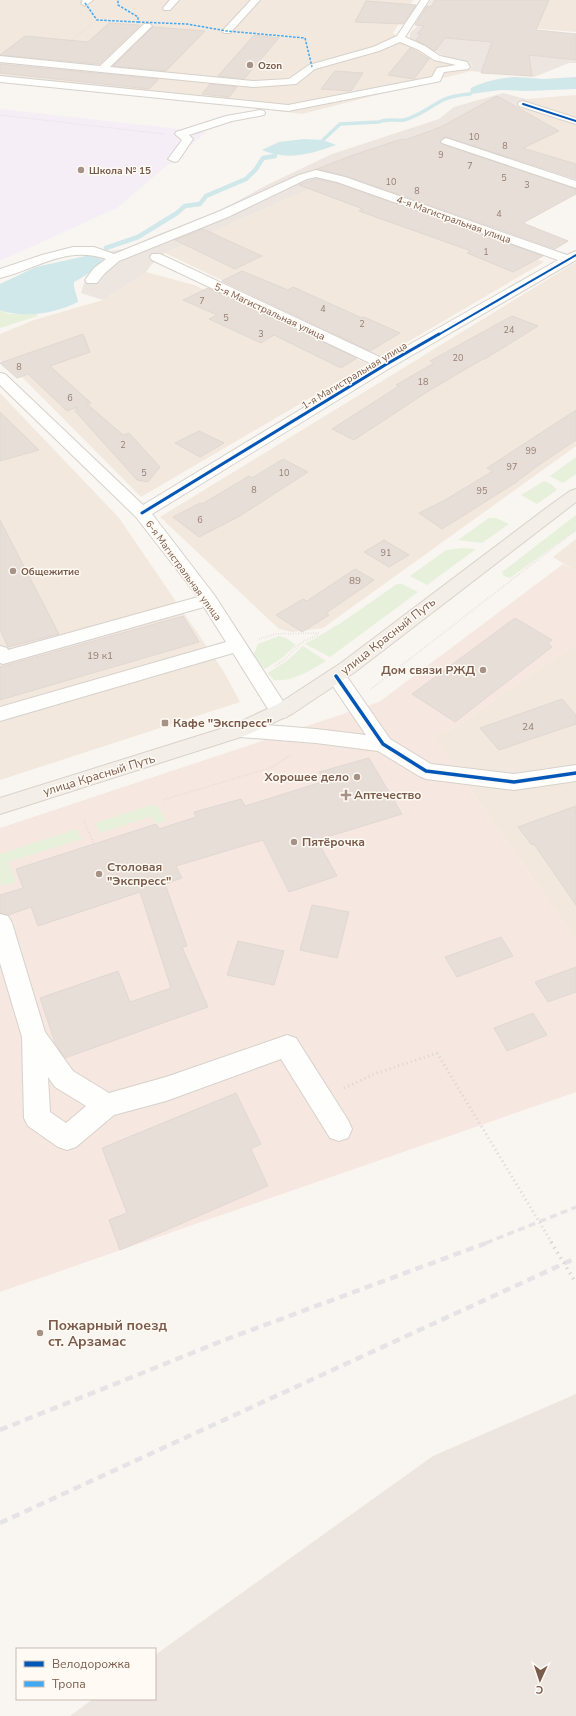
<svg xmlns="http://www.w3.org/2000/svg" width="576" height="1716" font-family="'Nunito Sans',sans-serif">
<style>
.residential{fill:#f2e8de}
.commercial{fill:#f6e8e1}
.industrial{fill:#ede5e0}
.education{fill:#f6eef6}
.green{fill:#e7f0db}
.water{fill:#d0e8ea}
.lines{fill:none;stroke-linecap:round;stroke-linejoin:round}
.stream-far1{stroke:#d0e8ea;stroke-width:3.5}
.stream{stroke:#d0e8ea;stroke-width:4.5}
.building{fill:#e6ded7;stroke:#e2d8d2}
.minor-casing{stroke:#d7d1cb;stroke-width:2}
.major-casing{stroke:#dad1cc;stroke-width:2}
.path-far2{stroke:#dcd5d0;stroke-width:1;stroke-dasharray:0.5 1.5;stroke-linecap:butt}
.path-far1{stroke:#dcd5d0;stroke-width:2;stroke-dasharray:0.5 2;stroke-linecap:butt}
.path{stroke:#dcd5d0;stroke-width:3;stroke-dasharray:1 3.5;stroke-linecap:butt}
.minor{fill:#fefefd;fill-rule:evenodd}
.major{fill:#f3eee8;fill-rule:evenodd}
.rail-far1{stroke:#e6e3e7;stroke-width:3.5;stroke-dasharray:7 4.5;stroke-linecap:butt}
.rail{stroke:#e6e3e7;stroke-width:4.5;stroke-dasharray:8 5.5;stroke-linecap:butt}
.path-bridge-far1{stroke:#dcd5d0;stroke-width:3;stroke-dasharray:1 3.5;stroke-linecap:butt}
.path-bridge{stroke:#dcd5d0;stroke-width:3.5;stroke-dasharray:1.5 4.5;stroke-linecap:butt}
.quiet{stroke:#3fa9f5;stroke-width:1.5;stroke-dasharray:2.5 1.5;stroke-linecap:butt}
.cycleway-far2-casing{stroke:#fffaf3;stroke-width:3}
.cycleway-far1-casing{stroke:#fffaf3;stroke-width:5}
.cycleway-casing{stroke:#fffaf3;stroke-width:5.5}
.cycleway-far2{stroke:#0057b8;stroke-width:2}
.cycleway-far1{stroke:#0057b8;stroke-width:3}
.cycleway{stroke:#0057b8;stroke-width:3.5}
.poi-dot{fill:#a69286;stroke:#fffaf3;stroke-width:1.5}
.labels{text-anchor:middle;stroke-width:3;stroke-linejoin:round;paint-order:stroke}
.far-number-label{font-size:9px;fill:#977e72}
.far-poi-label{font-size:10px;font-weight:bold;fill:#7a5c4d;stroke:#fffaf3;text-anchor:start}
.far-street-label{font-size:10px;fill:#7a5c4d;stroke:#fffaf3}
.number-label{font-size:10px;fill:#977e72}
.street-label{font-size:12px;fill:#7a5c4d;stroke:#fffaf3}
.poi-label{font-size:12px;font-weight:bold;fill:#7a5c4d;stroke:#fffaf3;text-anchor:start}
.near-poi-label{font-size:14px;font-weight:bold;fill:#7a5c4d;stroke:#fffaf3;text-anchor:start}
</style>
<rect width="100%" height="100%" fill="#f9f5f0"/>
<g class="residential">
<path d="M0,0H413L393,33L403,42L417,47L434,58L457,59L473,63L471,71L302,114L0,76Z"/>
<path d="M431,0H576V32L419,19Z"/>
<path d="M576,95V178L454,128L483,114L516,106L526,99Z"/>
<path d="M327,181L544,262L382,357L165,253Z"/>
<path d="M576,262V446L323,628L292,632L279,629L160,517Z"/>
<path d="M146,272L194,285L368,364L141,497L25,380L0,360V334L34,320L103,300Z"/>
<path d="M0,393L119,518L224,672L240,702L0,780Z"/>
<path d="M576,539V571L553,557Z"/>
<path d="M576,644V940L433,736L458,726L516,684Z"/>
</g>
<path class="commercial" d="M563,564L576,571V644L516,684L458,726L433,736L576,940V1092L0,1292V828L379,702Z"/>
<g class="industrial">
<path d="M422,22L576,41V63H569L534,77L471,71L473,63L457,59H449L426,46L410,40V33Z"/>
<path d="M503,93L526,99L516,106L483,114L427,142L327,181L165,253L152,264L146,272L103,300L81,293L86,276L98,266L87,254L75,248L86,247L111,251L128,248L154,236L219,211L269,184L332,154L439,119L454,107Z"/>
<path d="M576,1394V1716H70L93,1699H155V1655L433,1456Z"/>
</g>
<path class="education" d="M0,109L206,132L117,208L0,261Z"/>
<g class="green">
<path d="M0,310L9,314L36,313L38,316L0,328Z"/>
<path d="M576,457V474L563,483L550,476Z"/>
<path d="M544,481L551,484L557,490L537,504L521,495Z"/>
<path d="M576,515V530L510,578L504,576L502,572Z"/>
<path d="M489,518H496L509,524L482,543L458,540Z"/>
<path d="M462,548L476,549L427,585L410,576L446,550Z"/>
<path d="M397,584H402L418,592L330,657L305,644L341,623Z"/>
<path d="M279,636L286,638L296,645L282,658L265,669L257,664L254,654L258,644Z"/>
<path d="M303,646L326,661C310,670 294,682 274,680L268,673L288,660Z"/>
<path d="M151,805L159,807L166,821L156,824L152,816L100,833L95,823Z"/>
<path d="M77,829L82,839L8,862L16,882L2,886L0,880V854Z"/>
</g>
<g class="water">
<path d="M516,77L544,79L576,77V89L526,91L501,90L470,94L471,88C485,81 501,78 516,77Z"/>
<path d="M304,139L323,140L336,145C312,154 286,161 262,150L279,142Z"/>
<path d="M90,255L103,260C95,270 85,276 74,282C73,289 77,294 78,302C57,313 22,319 0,310V284L36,267Z"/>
</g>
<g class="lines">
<path class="stream-far1" d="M323,140L340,124L379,122C387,118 395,121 404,120C419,116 429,107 443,100C451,96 461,95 470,94"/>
<path class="stream" d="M106,248L138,237L177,213L185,206L200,204L206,196L246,179L256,169L263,158L275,156"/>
</g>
<g class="building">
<path d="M435,0H549L536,30L576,34V60L529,55L532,76L481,73L492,42L445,38L435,51L416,40L421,34H417L424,26L415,25L427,6L431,7Z"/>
<path d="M366,1L416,5L403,24L355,22Z"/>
<path d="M109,23L140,25L99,64L0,55L25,36L88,42Z"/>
<path d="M153,27L205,31L166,71L113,66Z"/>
<path d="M254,35L279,38L244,79L218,76Z"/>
<path d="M410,48L429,59L414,79L388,75Z"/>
<path d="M0,64L159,79L149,89L0,73Z"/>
<path d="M335,71L363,73L351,91L321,89Z"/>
<path d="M210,84L237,87L229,97L202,94Z"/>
<path d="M497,96L559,131L523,148L576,164V179L446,137L440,140V142L442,144L576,189V194L523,223L568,241L555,249L346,176L317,169L353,155L402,139L405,140L441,127Z"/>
<path d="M316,179L337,183L543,256L513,272L467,253L471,251L359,211L363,209L299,185Z"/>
<path d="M203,229L262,256L235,269L175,240Z"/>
<path d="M242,271L288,290L293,287L362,318L364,317L400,333L370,351L222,281Z"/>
<path d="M208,288L357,358L341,368L274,335L261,343L209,319L217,315L183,300Z"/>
<path d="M512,316L538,326L485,359H483L427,392L354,440L332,429L399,386L396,385L434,363L430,361Z"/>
<path d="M83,334L90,352L50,366L91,403L87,404L123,435L129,433L160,467L148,482L137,480L75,411L78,407L67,411L28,374L17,378L0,363Z"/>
<path d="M576,410V440L536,467L515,483L442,529L419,513L445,500L493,471L487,468Z"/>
<path d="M0,412L39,450L0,461Z"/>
<path d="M199,431L224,443L200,457L175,443Z"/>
<path d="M283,459L308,472L240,516L199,537L173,517L200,503L202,504L249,476L252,478Z"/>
<path d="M0,520L59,634L8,647L0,630Z"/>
<path d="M384,540L409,555L389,567L364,552Z"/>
<path d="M355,569L374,580L326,613L329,615L302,632L276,615L303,599L307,601Z"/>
<path d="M183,616L199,642L0,700V667Z"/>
<path d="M515,618L552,640L548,643L552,647L455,722L412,694Z"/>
<path d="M562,699L576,715V724L499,750L480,728Z"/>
<path d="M369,758L402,814L317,840L337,876L289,892L263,840L176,866L182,878L165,884L187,946L182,947L208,1007L65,1058L55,1043L40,998L118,971L130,1002L171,988L140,892L38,926L31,907L8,915L0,913V895L23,888L16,869L156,824L159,829L196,817L194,812L241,799L245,806L325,781L319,772Z"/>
<path d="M576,806V905L534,844L532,845L518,827Z"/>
<path d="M312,905L349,912L337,958L300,950Z"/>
<path d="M501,937L513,956L457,977L445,957Z"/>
<path d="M238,941L284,951L274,985L227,975Z"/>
<path d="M576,967V992L548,1002L535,982Z"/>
<path d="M533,1013L547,1035L507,1051L494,1028Z"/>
<path d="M236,1093L261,1144L251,1149L268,1186L120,1250L109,1220L127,1213L102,1148Z"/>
</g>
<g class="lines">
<g class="minor-casing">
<g id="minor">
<path d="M83,0H93L85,6L81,3Z"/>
<path d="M170,0H179L170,10H164L163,8Z"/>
<path d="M251,0H260L230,33H224L222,31L224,29Z"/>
<path d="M421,0H429L405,37L425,46L440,56L467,62L470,67L468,69L444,72L440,81L436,82L288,111L0,82V76L288,105L432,77L437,68L456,65L434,60L419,50L400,42L379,51L315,69L296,84L253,87L0,62V56L100,66L144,24H150L152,26L150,28L110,67L253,81L289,79L309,65L373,47L397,36Z"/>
<path d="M523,101L576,118V124L519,106L518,104L519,102Z"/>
<path d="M260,110L264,111L265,113L264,115L232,121L189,135L193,139L178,161L174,162L168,159L182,140L175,134L176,132L226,116Z"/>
<path d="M446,138L576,181V188L442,143L441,141Z"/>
<path d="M316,170L345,177L567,255L576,251V260L390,368L152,514L215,596L290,712L287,717L280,719L273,717L233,653L0,721V707L226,642L204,607L3,664L0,663V646L7,648L8,650L198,597L136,517L0,385V373L5,374L143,505L374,365L152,260L150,257L152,254H160L384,359L558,260L337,182L316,177L307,179L228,217L119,261L104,274L97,283H87L85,280L94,268L106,259C66,245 37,269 0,278V269L42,255L73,247H94L114,254L220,211L299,175Z"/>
<path d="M336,670L343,671L390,739L431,764L514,774L576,765V781L514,790L426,779L419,776L378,751L316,743L240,737L233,735L230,730L233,725L240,723L316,729L366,735L326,676L329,671Z"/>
<path d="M0,914L8,916L12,923L45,1032L73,1071L109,1093L166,1077L287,1035L296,1038L348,1120L352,1129L348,1138L339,1141L330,1138L281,1059L166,1101L114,1115L76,1147L67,1150L58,1147L28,1126L24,1118L22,1037L0,963ZM48,1077L55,1087L86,1106L66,1123L50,1112Z"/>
</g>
</g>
<g class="major-casing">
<path id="major" d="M576,489V502L355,672L292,714L247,735L0,814V798L233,725L278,704L341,663L549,506L570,491Z"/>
</g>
<g class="path-far2">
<path d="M61,48L97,20"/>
<path d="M0,115L164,134"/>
</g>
<g class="path-far1">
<path d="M259,639L275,634L320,633"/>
<path d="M275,666L284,660L301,643L319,634"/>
<path d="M371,689L576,530"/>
<path d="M163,800L273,767L290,755"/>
<path d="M84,821L94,844"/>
</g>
<path class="path" d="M344,1088L377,1073L437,1053"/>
<use href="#minor" class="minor"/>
<use href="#major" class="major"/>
<path class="rail-far1" d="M486,1243L576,1207"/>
<g class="rail">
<path d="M0,1430L227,1339L489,1242"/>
<path d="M0,1523L576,1258"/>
</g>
<path class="path-bridge-far1" d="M437,1053L552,1243"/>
<path class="path-bridge" d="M551,1242L576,1283"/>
<g class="quiet">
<path d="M85,3L97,20L138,22V17L118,5V0"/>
<path d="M138,22L187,24L227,31L305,38L312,67"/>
</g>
<g class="cycleway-far2-casing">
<g id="cycleway-far2">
<path d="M523,104L576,121"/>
<path d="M438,335L576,255"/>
</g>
</g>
<g class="cycleway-far1-casing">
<path id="cycleway-far1" d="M142,513L385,365L439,334"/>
</g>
<g class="cycleway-casing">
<path id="cycleway" d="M336,676L383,744L426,771L514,782L576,773"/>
</g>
<use href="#cycleway-far2" class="cycleway-far2"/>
<use href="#cycleway-far1" class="cycleway-far1"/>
<use href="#cycleway" class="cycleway"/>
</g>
<g class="poi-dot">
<circle cx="250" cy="65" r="4"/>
<circle cx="81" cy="170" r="4"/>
<circle cx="13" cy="571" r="4"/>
<circle cx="483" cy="670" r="4"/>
<rect x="161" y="719" width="8" height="8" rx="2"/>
<circle cx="357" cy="777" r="4"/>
<path d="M344 789h4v4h4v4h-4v4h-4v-4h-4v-4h4z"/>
<circle cx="294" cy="842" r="4"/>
<circle cx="99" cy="874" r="4"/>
<circle cx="40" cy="1333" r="4"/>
</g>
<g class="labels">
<g class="far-number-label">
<text x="474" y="140">10</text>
<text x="505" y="149">8</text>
<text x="441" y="158">9</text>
<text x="470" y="169">7</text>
<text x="504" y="181">5</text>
<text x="391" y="185">10</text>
<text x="527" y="188">3</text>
<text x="417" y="194">8</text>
<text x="499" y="217">4</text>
<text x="486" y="255">1</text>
<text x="202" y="304">7</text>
<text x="323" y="312">4</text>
<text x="226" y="321">5</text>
<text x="362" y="327">2</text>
<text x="509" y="333">24</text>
<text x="261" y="337">3</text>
<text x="458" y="361">20</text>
<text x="19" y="370">8</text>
<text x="423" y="385">18</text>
<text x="70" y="401">6</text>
<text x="123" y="448">2</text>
<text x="531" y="454">99</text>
<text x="512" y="470">97</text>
<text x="144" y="476">5</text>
<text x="284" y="476">10</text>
<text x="254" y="493">8</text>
<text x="482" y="494">95</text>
<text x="200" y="523">6</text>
<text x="386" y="556">91</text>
</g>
<g class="far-poi-label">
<text x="258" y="69">Ozon</text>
<text x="89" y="174">Школа № 15</text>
<text x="21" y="575">Общежитие</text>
</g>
<g class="far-street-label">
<text transform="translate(454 219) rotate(20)" y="4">4-я Магистральная улица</text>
<text transform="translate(270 311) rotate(25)" y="4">5-я Магистральная улица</text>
<text transform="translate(354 375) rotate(-31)" y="4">1-я Магистральная улица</text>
<text transform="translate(184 570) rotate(54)" y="4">6-я Магистральная улица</text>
</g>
<g class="number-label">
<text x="355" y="584">89</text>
<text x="100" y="659">19 к1</text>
<text x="528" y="730">24</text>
</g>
<g class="street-label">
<text transform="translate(388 636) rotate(-38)" y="4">улица Красный Путь</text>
<text transform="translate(99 775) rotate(-17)" y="4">улица Красный Путь</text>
</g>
<g class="poi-label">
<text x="475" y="674" text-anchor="end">Дом связи РЖД</text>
<text x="173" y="727">Кафе "Экспресс"</text>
<text x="349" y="781" text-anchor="end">Хорошее дело</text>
<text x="354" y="799">Аптечество</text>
<text x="302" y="846">Пятёрочка</text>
<text x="107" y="871">Столовая<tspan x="107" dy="14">"Экспресс"</tspan></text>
</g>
<g class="near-poi-label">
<text x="48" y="1330">Пожарный поезд<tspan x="48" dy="16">ст. Арзамас</tspan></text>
</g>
</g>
<rect x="16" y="1648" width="140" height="52" fill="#fffaf3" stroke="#cabbb1"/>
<rect x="24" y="1661" width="20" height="6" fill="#0057b8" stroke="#cabbb1"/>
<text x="52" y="1668" font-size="12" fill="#7a5c4d">Велодорожка</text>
<rect x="24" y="1681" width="20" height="6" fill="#3fa9f5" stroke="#cabbb1"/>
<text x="52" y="1688" font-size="12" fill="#7a5c4d">Тропа</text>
<g transform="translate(540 1680) rotate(183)" stroke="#fffaf3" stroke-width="3" paint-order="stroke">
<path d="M0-3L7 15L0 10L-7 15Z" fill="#7a5c4d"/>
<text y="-6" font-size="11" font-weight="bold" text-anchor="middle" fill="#7a5c4d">С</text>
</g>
</svg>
